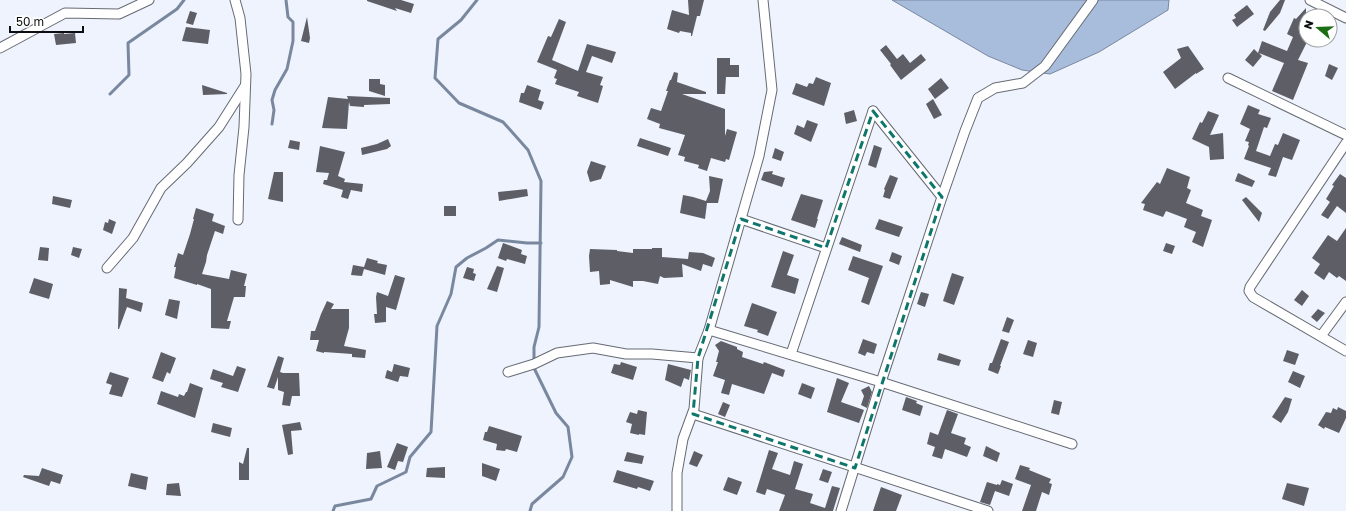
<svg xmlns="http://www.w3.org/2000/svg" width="1346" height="511" font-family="'Golos Text',sans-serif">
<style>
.water{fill:#a8bddc;stroke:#79889f}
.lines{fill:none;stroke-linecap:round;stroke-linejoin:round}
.stream{stroke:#79889f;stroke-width:3}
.building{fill:#5e5e66}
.minor-casing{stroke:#666a73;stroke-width:11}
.minor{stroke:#fff;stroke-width:9}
.marked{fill:none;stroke:#0f766e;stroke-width:3;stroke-dasharray:8 5;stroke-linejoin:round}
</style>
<rect width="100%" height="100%" fill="#eef3fd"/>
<path class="water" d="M892,0H1169L1168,10L1099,52L1050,74L1022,70L988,56Z"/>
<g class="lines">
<g class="stream">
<path d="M477,0L461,20L438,39L435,78L459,103L503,122L528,150L541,181L539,327L534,347V368L556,413L568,427L572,457L563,477L532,504L530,511"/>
<path d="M110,94L129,75L128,43L177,9L184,0"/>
<path d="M272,124L274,110L272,100L275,90L287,69L293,41V22L288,17L286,0"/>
<path d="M333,511L335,506L371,499L377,486L406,472L410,457L431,432L437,326L451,294L456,267L467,258L486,248L498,240L527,243H541"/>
</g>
</g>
<g class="building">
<path d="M367,0H401L414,4L411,13L395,8L397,11L367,1Z"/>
<path d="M688,0H704L700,16H697L692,36H691V33L680,31L679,33L667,29L672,10L689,15Z"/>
<path d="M1280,0H1285L1280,13L1265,31L1263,30L1270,12Z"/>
<path d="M1247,5L1254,14L1237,27L1232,20L1236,18L1234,15Z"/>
<path d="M1306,8V44L1298,60L1308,63L1293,100L1272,91L1284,63L1259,53L1262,56L1253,67L1245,60L1254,49L1258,53L1262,41L1287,51L1293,37L1287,34L1294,18L1296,19Z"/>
<path d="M190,11L197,13L193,25L186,23Z"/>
<path d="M307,17L310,38L309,43L301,41Z"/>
<path d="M559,19L566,22L552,60L578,71L587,44L616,52L612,63L592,56L586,72L603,77L600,85L603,86L598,103L577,96L579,92L555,84L557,79L554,78L557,70L537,62L548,36L551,37Z"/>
<path d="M186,27L210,30L208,44L182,41Z"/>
<path d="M64,33V34L75,33L76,43L56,45L54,34Z"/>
<path d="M886,45L897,59L903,54L910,63L921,54L926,60L901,80L890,65L891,64L880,50Z"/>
<path d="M1188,46L1204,69L1196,74V73L1175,89L1163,72L1181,58L1177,49Z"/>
<path d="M717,58H730V65H739V77H726L725,94H717Z"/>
<path d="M1329,64L1338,68L1332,80L1325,76Z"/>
<path d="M674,72L678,73L677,82L706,92V94H682L725,109V136L727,129L737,132L729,160L726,159L725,162L711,158L707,171L698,168L699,165L684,161L685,157L678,155L685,135L659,128L660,124L647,119L651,108L661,111L668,91H666L670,80H671Z"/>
<path d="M816,77L831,83L824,106L792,94L796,83L807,87L809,83L813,84Z"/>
<path d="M941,78L949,88L935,99L928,89Z"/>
<path d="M369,79H380V84L385,85V96L369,91Z"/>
<path d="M202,85L227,93V94L203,95Z"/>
<path d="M527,85L541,90L538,100L544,102L541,110L519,102L521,93H524Z"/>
<path d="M347,96L390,98V104L364,105V107L350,106L349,102L347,129L322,128L328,97L348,99Z"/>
<path d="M933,99L942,115L934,119L926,104Z"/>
<path d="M1248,105L1260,110L1258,114L1271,118L1267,128L1264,127L1256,151L1270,156L1275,144L1278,145L1283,133L1300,140L1292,160L1283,157L1276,177L1268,175L1271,168L1244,159L1249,146L1248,145L1249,142L1245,141L1250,129L1240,124Z"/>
<path d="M854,110L857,121L846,124L844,113Z"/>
<path d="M1208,111L1219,115L1210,135L1223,133L1224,159L1210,160L1209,147L1192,139L1200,122L1202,123Z"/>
<path d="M807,120L818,124L811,142L794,134L797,125L804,128Z"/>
<path d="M640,138L671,148L668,156L637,146Z"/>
<path d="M388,139L391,146L387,149L362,155L361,148L377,144Z"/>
<path d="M290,140L300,142L299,150L288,148Z"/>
<path d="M874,145L882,148L876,168L868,165Z"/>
<path d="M320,146L345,152L338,176L345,179L344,182L363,184L362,192L351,190L348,199L341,197L343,190L323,184L324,180H327L329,173L316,172Z"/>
<path d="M775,148L784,152L781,161L772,158Z"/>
<path d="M591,161L606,166L601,179L590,182L587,172Z"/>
<path d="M1167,168L1190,177L1187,188L1191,190L1186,203L1203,210L1201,216L1212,220L1203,247L1192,242L1196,232L1184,227L1187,219L1166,211L1163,217L1143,210L1145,204L1141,203L1157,182L1160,184Z"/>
<path d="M773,171L772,174L785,178L782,187L761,180L764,172Z"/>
<path d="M274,172H283V202L268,199Z"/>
<path d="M1238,173L1255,181L1252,187L1235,181Z"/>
<path d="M1340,174L1346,178V213L1337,206L1328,219L1321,215L1330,202L1326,199L1334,186L1332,185Z"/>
<path d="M890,175L898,178L890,199L883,197L885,190L884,189Z"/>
<path d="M709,176L723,179L718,203H707L705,219L680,213L683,195L693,197L706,201L710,191Z"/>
<path d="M527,189L528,196L499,201L498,192Z"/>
<path d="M801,194L823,200L817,219H818L815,228L791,220Z"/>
<path d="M53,196L72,200L70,208L52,204Z"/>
<path d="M1246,197L1262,213L1259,222L1242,200Z"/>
<rect x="444" y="206" width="12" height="10"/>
<path d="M196,208L214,214L212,221L225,226L223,234L215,231L207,255L206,262L202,274L229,279L231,270L247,274L244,286H246L245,297H234L227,321H231L229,329L211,328V289L197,284V285L174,278L176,267H174L178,253L183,255L190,234L194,219H193Z"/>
<path d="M109,219L116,222L112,234L103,230L105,222L108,223Z"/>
<path d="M879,219L903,227L899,237L875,229Z"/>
<path d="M1346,228V281L1339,276L1337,278L1329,272L1324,280L1314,273L1320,264L1312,258L1328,235L1337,241Z"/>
<path d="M842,237L862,245L860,252L839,244Z"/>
<path d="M503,243L522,250L521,254L527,256L525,264L507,259L506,261L498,258Z"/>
<path d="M1166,243L1175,246L1172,254L1163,251Z"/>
<path d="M40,247L49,248L48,261L38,260Z"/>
<path d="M73,247L82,249L79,258L71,255Z"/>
<path d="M652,248H662V257L688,259L689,252L703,253L715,258L712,267L703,264L701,271L682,264L683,277L664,278L660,276L658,284L643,281H633V287L610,280V284L600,285L599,271L590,272L589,256L590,249L617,250V251L633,253V249H652Z"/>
<path d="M783,251L794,255L787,275L799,279L795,294L771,287Z"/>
<path d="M892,252L902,256L899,265L889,261Z"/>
<path d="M853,256L883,266L869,305L861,302L869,278L848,270Z"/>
<path d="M367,258L378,261L377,263L387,265L385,275L364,269L362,276L351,275L353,265L364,267Z"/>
<path d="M497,266L504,268L497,292L487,289Z"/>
<path d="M467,267L474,269L473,273L476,274L474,281L463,278Z"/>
<path d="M952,273L964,277L954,305L943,301Z"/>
<path d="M395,275L405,278L396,310L386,307V322L375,323L374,314H377L376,297L377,292L388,296Z"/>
<path d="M34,278L53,284L49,299L29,293Z"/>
<path d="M119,288L127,289L126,298L143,303L141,312L127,307L119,329H118Z"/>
<path d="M1302,290L1309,296L1302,306L1294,300Z"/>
<path d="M921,292L929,294L925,307L917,304Z"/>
<path d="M169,299L180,301L177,319L165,315Z"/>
<path d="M327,301L334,304L331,309H349V328L344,346L366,350L365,358L352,357V354L324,352V353L316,351L319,340H310L311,331H315L321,314Z"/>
<path d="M752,303L777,312L768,336L757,332L758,330L744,326Z"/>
<path d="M1318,309L1325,313L1317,322L1311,317Z"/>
<path d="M1007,317L1014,320L1009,333L1002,331Z"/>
<path d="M863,339L877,344L874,354L867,352L865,356L858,353Z"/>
<path d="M1001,339L1009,342L1000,366H1001L998,374L988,370L990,363H992Z"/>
<path d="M1028,340L1037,343L1033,357L1023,354Z"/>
<path d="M721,341L737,347V349L743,352L742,357L763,364L764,362L785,370L783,377L772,373L764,394L732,384L729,395L721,393L725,380L713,376L718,362H716L719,351L715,345Z"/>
<path d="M1287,350L1299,354L1295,365L1283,361Z"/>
<path d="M161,352L176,358L170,374L167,372L163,382L152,378Z"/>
<path d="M939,353L961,360L959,366L937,360Z"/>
<path d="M278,356L284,358L280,372L283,373H299L300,396H292L290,406L282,405L284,392L278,390V377L274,389L267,387Z"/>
<path d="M621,362L637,367L633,380L611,373L614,364L620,365Z"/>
<path d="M394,364L410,368L408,377L400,376L398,382L385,378L387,370L392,372Z"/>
<path d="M668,364L691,370L689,380L684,378L681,387L665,380Z"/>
<path d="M237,366L246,369L238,392L221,387L223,383L210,379L213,369L233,376Z"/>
<path d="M1293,371L1305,376L1300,388L1288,382Z"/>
<path d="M110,372L129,378L122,397L109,394L112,385L106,383Z"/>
<path d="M837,378L849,383L841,402L864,410L859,423L827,412Z"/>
<path d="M190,383L203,388L195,418L157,404L161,391L178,397L179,394L184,396L186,392H187Z"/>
<path d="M802,383L815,388L811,399L798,394Z"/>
<path d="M869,386L872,392L867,408L861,405L864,396L861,390Z"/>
<path d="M906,397L917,401L916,403L923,406L920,416L902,410Z"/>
<path d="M1285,397L1292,399L1288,412L1281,423L1272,417Z"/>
<path d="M1054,400L1062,402L1059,415L1051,413Z"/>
<path d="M723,402L730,405L725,417L718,414Z"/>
<path d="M1338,407L1346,411V418L1339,433L1325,427L1324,429L1318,425L1326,412L1331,413L1333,408L1337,410Z"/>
<path d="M638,410L647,412L645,435L639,434V435L630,433L632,424L626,422L630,412L637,414Z"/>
<path d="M947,410L958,414L951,433L966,438L964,444L971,447L967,457L945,449L942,459L932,456L935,447L927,444L930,432L938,435Z"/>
<path d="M300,422L302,430L291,431L293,454L288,455L282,425Z"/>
<path d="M213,423L232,428L230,437L211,432Z"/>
<path d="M489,426L522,436L517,452L506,449L505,451L496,450L497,444L483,440L485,432H487Z"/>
<path d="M397,443L408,447L403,462L398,461L395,470L387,467Z"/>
<path d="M986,446L1000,453L997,462L983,456Z"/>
<path d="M247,448H249V480H239V462L243,464Z"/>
<path d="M769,450L778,453L772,469L790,475L794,461L803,464L795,489L813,494L810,503L825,508L832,486L840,488L833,511H779L785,495L767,489L765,495L756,492Z"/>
<path d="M380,451L382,468L366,469L367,453Z"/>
<path d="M694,451L703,455L697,467L689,464Z"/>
<path d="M627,452L644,456L642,464L624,461Z"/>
<path d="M482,463L500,469L496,481L482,476Z"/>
<path d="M1020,465L1030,468L1029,470L1051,479L1049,483L1052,484L1049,495L1042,492L1036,511H1022L1031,485L1015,479Z"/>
<path d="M445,467V478L426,477L427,468Z"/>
<path d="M42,468L63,475L60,484L51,481L49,486L23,477L24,475L39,476Z"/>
<path d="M823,469L832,472L828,483L819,480Z"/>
<path d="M617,470L654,481L650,491L638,487L637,489L613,482Z"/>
<path d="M131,473L148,477L146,490L128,486Z"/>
<path d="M728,477L742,482L737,495L723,490Z"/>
<path d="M1002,480L1013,484L1009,496L995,491L990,505L980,502L987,482L997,485V484L1000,485Z"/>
<path d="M179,483L181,496L166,495L167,484Z"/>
<path d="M1287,483L1309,488L1304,506L1282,499Z"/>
<path d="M881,487L902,495L896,511H873Z"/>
</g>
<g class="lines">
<g class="minor-casing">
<g id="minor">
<path d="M235,0L240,18L246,74L244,127L239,175L238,220"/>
<path d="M1310,0L1346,18"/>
<path d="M0,48L65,13L119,14L149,0"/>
<path d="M1228,78L1346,135"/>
<path d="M873,111L942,197"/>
<path d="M1346,143L1250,287L1249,291L1253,297L1346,351"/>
<path d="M741,219L826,248"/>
<path d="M107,268L133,238L161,188L187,163L219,127L245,86"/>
<path d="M709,330L881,382L1072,444"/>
<path d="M1321,336L1346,302"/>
<path d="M791,354L873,111"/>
<path d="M698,358L709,330L759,156L772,90L763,0"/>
<path d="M508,372L534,364L557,353L593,348L626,354H652L698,358L694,409L683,439L677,473V511"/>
<path d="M693,414L988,511"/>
<path d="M841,511L881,382L942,197L965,131L978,98L995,88L1023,83L1045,66L1093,0"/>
</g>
</g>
<use href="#minor" class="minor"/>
</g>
<path class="marked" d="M873,111L942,197L855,468L693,414L698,358L741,219L826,248Z"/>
<g transform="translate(1318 28) rotate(289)"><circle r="19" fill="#ffffff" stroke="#9e9fa0"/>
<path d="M0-3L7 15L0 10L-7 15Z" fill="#1c6e15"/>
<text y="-6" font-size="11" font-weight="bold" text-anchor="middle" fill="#0c0e11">N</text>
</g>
<path d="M10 26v6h73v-6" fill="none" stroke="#0c0e11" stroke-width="2"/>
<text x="16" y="26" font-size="12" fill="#0c0e11" stroke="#ffffff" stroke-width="3" paint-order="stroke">50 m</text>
</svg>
